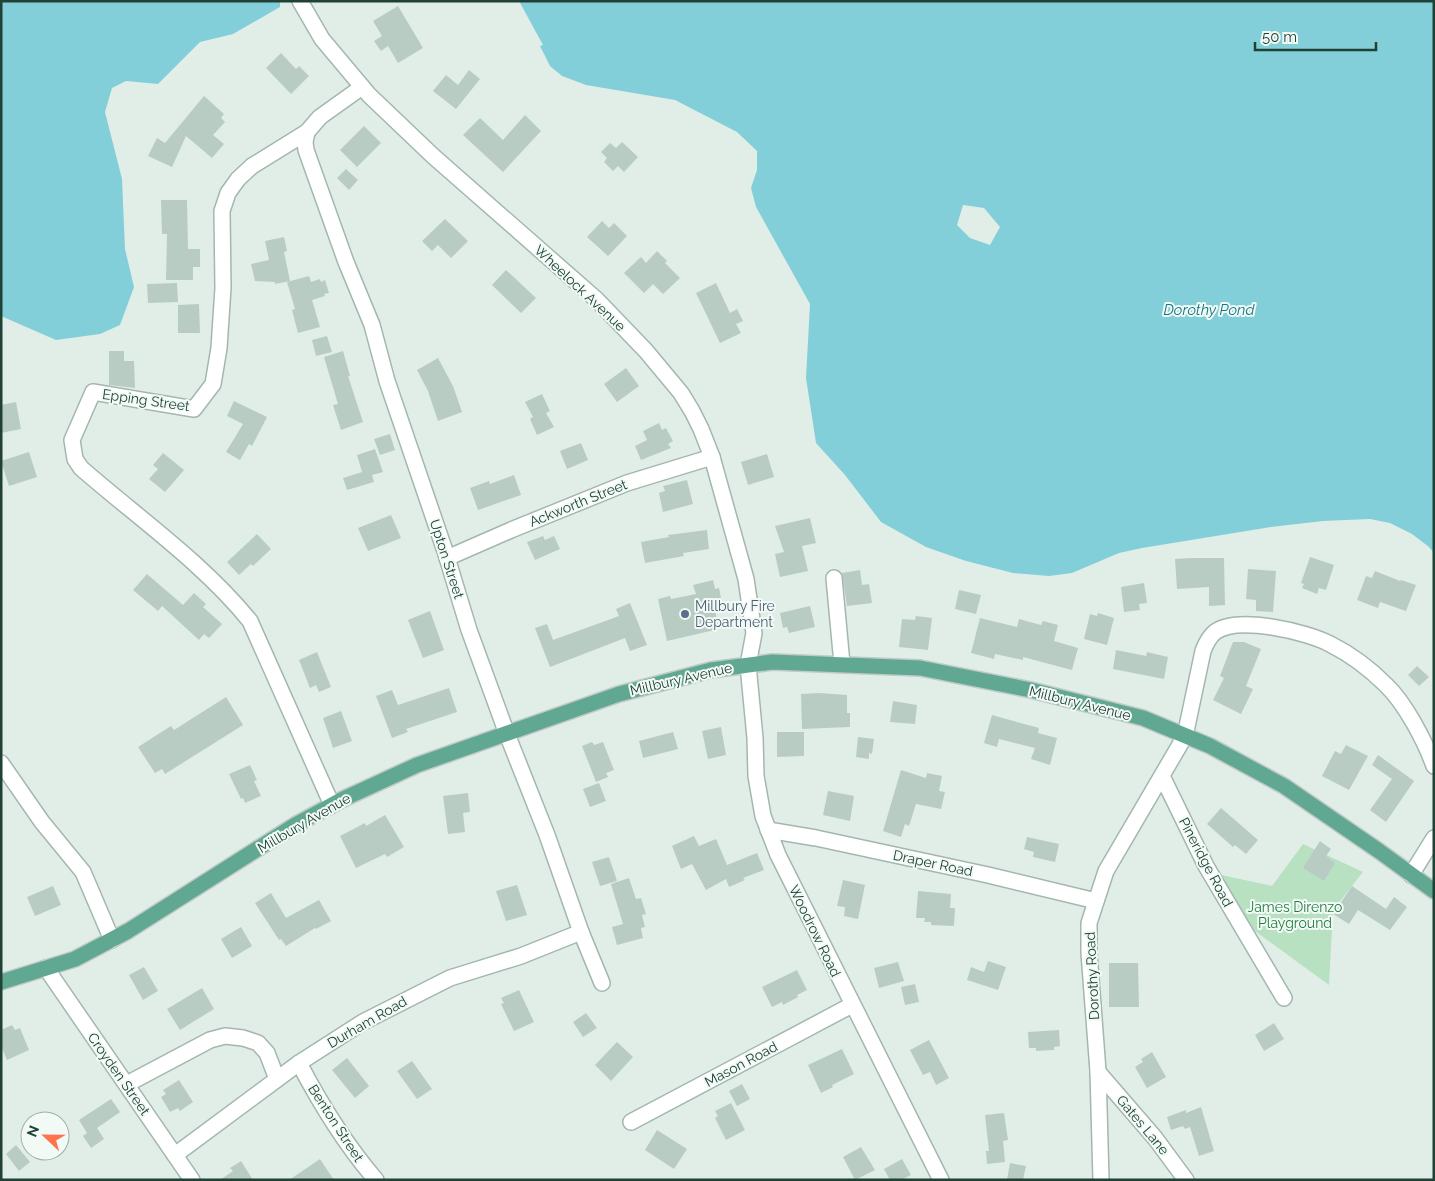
<svg xmlns="http://www.w3.org/2000/svg" width="1435" height="1181" font-family="Raleway,sans-serif">
<style>
.green{fill:#b8e1c2}
.water{fill:#83cfd9;fill-rule:evenodd}
.building{fill:#b9ccc3}
.lines{fill:none;stroke-linecap:round;stroke-linejoin:round}
.minor-casing{stroke:#a3b7af;stroke-width:18}
.major-casing{stroke:#c0cac7;stroke-width:18}
.minor{stroke:#fff;stroke-width:15}
.major{stroke:#61a893;stroke-width:15}
.service-dot{fill:#5c6f8a;stroke:#f2faf6;stroke-width:2}
.labels{text-anchor:middle;stroke-width:4;stroke-linejoin:round;paint-order:stroke}
.street-label{font-size:14px;fill:#1f4136;stroke:#f2faf6}
.service-label{font-size:14px;fill:#4e5e75;stroke:#f2faf6;text-anchor:start}
.park-label{font-size:14px;fill:#257c43;stroke:#f2faf6}
.water-label{font-size:15px;font-style:italic;fill:#137583;stroke:#f2faf6}
</style>
<rect width="100%" height="100%" fill="#e1eee8"/>
<path class="green" d="M1303,844L1363,872L1333,910L1329,985L1255,931L1217,874L1272,886Z"/>
<g class="water">
<path d="M1,1H280V7L233,34L200,42L158,84L126,81L112,88L105,112L122,179L125,249L134,287L120,325L100,334L56,340L1,316Z"/>
<path d="M519,1H1434V553L1429,547L1412,534L1390,523L1370,519L1323,521L1271,527L1142,548L1119,553L1072,573L1049,576L1013,573L966,561L926,547L881,522L845,475L816,443L806,378L810,304L756,207L751,188L757,170V151L737,132L675,100L586,85L562,76L550,66L540,46L543,45ZM963,205L984,208L1000,227L990,245L970,238L957,225Z"/>
</g>
<g class="building">
<path d="M398,6L423,48L398,63L388,46L381,51L374,41L382,36L373,21Z"/>
<path d="M281,53L296,69L299,66L309,76L291,94L266,68Z"/>
<path d="M469,70L480,79L456,109L433,91L446,75L458,85Z"/>
<path d="M204,96L224,114L221,118L225,122L213,135L224,144L212,158L186,136L172,167L148,156L157,138L165,143Z"/>
<path d="M525,115L541,131L503,172L463,135L480,118L503,140Z"/>
<path d="M364,126L381,143L357,167L340,150Z"/>
<path d="M622,142L638,157L624,172L618,166L613,171L604,162L607,158L601,152L610,143L616,148Z"/>
<path d="M346,169L358,180L349,190L337,178Z"/>
<path d="M161,200H187L188,249H200V267H193V280H166L167,234H162Z"/>
<path d="M445,219L468,241L451,258L438,245L432,251L422,241Z"/>
<path d="M602,221L609,228L614,223L627,236L608,256L587,237Z"/>
<path d="M284,237L287,251L284,252L290,281L275,284V282L255,281L251,264L269,260L265,241Z"/>
<path d="M657,251L667,261L665,263L680,278L663,294L653,284L644,293L624,273L641,257L646,263Z"/>
<path d="M506,270L536,298L521,313L492,285Z"/>
<path d="M309,276L311,282L320,279L321,282L325,280L329,293L324,294L325,296L312,300L320,327L298,333L292,310L295,309L287,282Z"/>
<path d="M177,283L178,302L148,303L147,284Z"/>
<path d="M716,283L730,313L737,309L743,321L736,324L741,333L720,343L696,293Z"/>
<path d="M199,304L200,333H178V305Z"/>
<path d="M327,336L332,352L316,356L312,340Z"/>
<path d="M109,351H124V361H134L135,388L109,385Z"/>
<path d="M343,351L350,376H348L363,422L341,430L333,405L338,404L324,357Z"/>
<path d="M438,358L453,386L462,412L438,421L428,391L417,370Z"/>
<path d="M626,368L639,386L617,402L604,384Z"/>
<path d="M542,394L550,411L546,413L554,427L537,435L530,419L533,417L525,402Z"/>
<path d="M234,401L267,417L252,446L249,444L240,460L226,452L243,424L227,416Z"/>
<path d="M16,402L21,429L1,433V405Z"/>
<path d="M659,423L662,430L666,428L673,441L668,444L671,448L641,460L635,446L647,440L643,431Z"/>
<path d="M390,434L395,450L380,455L374,439Z"/>
<path d="M581,443L588,460L567,469L560,451Z"/>
<path d="M375,449L383,472L372,475L374,482L347,490L343,478L362,472L357,455Z"/>
<path d="M29,452L37,477L9,486L1,461Z"/>
<path d="M163,453L184,470L165,492L149,479L158,469L153,465Z"/>
<path d="M767,454L774,477L748,485L741,462Z"/>
<path d="M514,475L521,495L478,510L470,488L489,481L490,484Z"/>
<path d="M687,480L693,504L663,512L659,493L665,491L663,486Z"/>
<path d="M391,515L401,538L368,551L358,528Z"/>
<path d="M810,518L816,543L802,546L808,571L780,577L775,554L784,552L775,526Z"/>
<path d="M707,530L709,549L683,553L684,556L645,563L641,542L669,537L668,535Z"/>
<path d="M257,534L271,549L253,566L251,564L239,575L227,562Z"/>
<path d="M543,536L545,540L554,536L560,549L535,560L527,542Z"/>
<path d="M1310,557L1334,565L1326,590L1319,588L1317,594L1302,588L1304,584L1301,583Z"/>
<path d="M1190,558H1224L1225,605L1209,606V587L1177,589L1175,559Z"/>
<path d="M1248,569L1276,571L1273,612L1256,611V600L1246,599Z"/>
<path d="M860,570L862,585L869,584L872,603L847,606L842,573Z"/>
<path d="M1375,571L1400,581L1401,580L1416,585L1406,611L1380,602L1378,608L1357,600L1366,576L1372,578Z"/>
<path d="M147,574L183,605L194,593L206,604L203,607L222,624L209,638L204,634L199,640L162,606L158,611L133,590Z"/>
<path d="M713,580L715,589L719,588L722,603L714,605L719,629L667,641L658,599L670,596L671,599L696,594L693,585Z"/>
<path d="M1144,583L1147,603L1139,604L1140,610L1124,612L1121,587Z"/>
<path d="M959,590L981,595L976,614L955,609Z"/>
<path d="M630,603L647,645L630,651L625,638L550,667L535,628L547,624L553,640L619,616L616,609Z"/>
<path d="M810,606L815,627L789,633L787,627L783,628L780,613Z"/>
<path d="M430,611L444,650L423,658L408,620Z"/>
<path d="M1098,613L1114,618L1107,645L1084,639L1090,614L1097,616Z"/>
<path d="M916,616L932,618L928,650L899,647L902,619L915,620Z"/>
<path d="M980,618L1017,627L1019,619L1041,625L1043,621L1058,625L1054,641L1078,648L1072,670L1023,657V660L995,654L994,659L971,653Z"/>
<path d="M1233,642H1244L1261,649L1246,686L1253,689L1241,714L1213,700L1224,678L1220,676Z"/>
<path d="M1116,650L1146,656L1147,652L1168,657L1164,679L1113,669Z"/>
<path d="M317,652L331,687L319,692L316,685L310,688L299,660Z"/>
<path d="M1417,666L1429,677L1419,686L1408,675Z"/>
<path d="M449,688L457,712L406,729L408,732L392,738L376,696L392,690L398,705Z"/>
<path d="M819,693L847,695V713H850V727L802,729L801,694Z"/>
<path d="M226,697L243,725L165,774L162,769L155,773L138,747L171,726L174,730Z"/>
<path d="M893,701L917,705L915,724L890,722Z"/>
<path d="M341,711L352,741L333,748L323,718Z"/>
<path d="M992,715L1039,728L1038,733L1057,738L1050,765L1031,759L1035,748L999,739L997,747L984,743Z"/>
<path d="M721,727L726,755L708,759L702,731Z"/>
<path d="M673,732L678,749L643,758L639,741Z"/>
<path d="M777,732H804V756L777,757Z"/>
<path d="M858,737L874,739L872,754L869,753V759L856,757Z"/>
<path d="M592,742L594,745L603,742L614,770L606,773L608,777L596,782L582,746Z"/>
<path d="M1346,745L1368,756L1349,790L1322,776L1335,751L1341,754Z"/>
<path d="M1378,755L1414,781L1386,822L1370,810L1392,779L1372,765Z"/>
<path d="M250,765L257,780L254,781L261,796L245,803L243,798L241,799L229,774Z"/>
<path d="M901,770L926,778L927,773L942,776L939,791L945,792L941,809L916,804L909,826L905,824L901,837L883,831Z"/>
<path d="M599,783L606,801L590,807L583,789Z"/>
<path d="M828,791L854,796L850,821L823,815Z"/>
<path d="M468,793L470,812L463,813L465,832L448,834L443,796Z"/>
<path d="M1221,808L1258,840L1246,854L1235,845L1233,847L1207,824Z"/>
<path d="M385,815L404,847L387,857L385,854L356,868L340,836L365,823L366,826Z"/>
<path d="M694,836L699,846L716,839L727,865L757,853L764,870L743,878L745,880L729,887L726,879L706,890L692,864L681,869L672,846Z"/>
<path d="M1027,837L1059,844L1055,862L1033,857L1034,852L1024,849Z"/>
<path d="M1320,841L1331,849L1326,856L1335,863L1324,881L1303,868Z"/>
<path d="M609,857L617,881L600,886L592,862Z"/>
<path d="M629,878L636,899L641,898L646,914L642,915L645,927L641,928L643,938L617,945L612,927L623,924L611,884Z"/>
<path d="M843,880L865,885L858,919L844,916L845,907L837,906Z"/>
<path d="M517,885L527,915L506,921L496,891Z"/>
<path d="M53,886L61,905L35,916L27,897Z"/>
<path d="M1352,886L1386,909L1394,897L1407,907L1390,930L1358,910L1349,924L1333,914Z"/>
<path d="M918,891L951,894L950,908H955L954,926L931,925V922H924L925,918H916Z"/>
<path d="M271,893L286,918L319,900L331,921L316,929L315,928L286,946L281,939L279,940L255,903Z"/>
<path d="M241,927L252,946L232,958L221,939Z"/>
<path d="M988,961L1006,967L998,990L967,980L971,967L984,972Z"/>
<path d="M898,962L904,981L879,988L874,968Z"/>
<path d="M1109,963H1138L1139,1007H1109Z"/>
<path d="M144,967L158,991L143,1000L129,975Z"/>
<path d="M797,970L807,990L797,995L798,997L783,1005L782,1002L772,1007L762,987Z"/>
<path d="M915,984L919,1002L905,1005L901,987Z"/>
<path d="M202,988L214,1009L180,1030L167,1009Z"/>
<path d="M519,990L534,1022L514,1031L501,1004L504,1003L501,998Z"/>
<path d="M586,1013L597,1028L583,1037L573,1022Z"/>
<path d="M1274,1023L1284,1039L1264,1051L1255,1035Z"/>
<path d="M12,1025L15,1030L20,1028L29,1050L7,1060L1,1046V1030Z"/>
<path d="M1059,1030L1060,1046L1054,1047V1050L1036,1051V1048H1029L1028,1032Z"/>
<path d="M929,1040L949,1078L936,1085L930,1072L923,1075L910,1050Z"/>
<path d="M617,1042L633,1057L611,1081L595,1065Z"/>
<path d="M842,1049L854,1074L832,1085L833,1087L821,1093L808,1065Z"/>
<path d="M1152,1052L1166,1077L1147,1088L1135,1067L1143,1062L1141,1059Z"/>
<path d="M347,1058L369,1086L355,1098L332,1070Z"/>
<path d="M412,1061L432,1089L417,1099L397,1071Z"/>
<path d="M179,1080L193,1102L180,1111L178,1108L170,1112L161,1097L166,1094L163,1090Z"/>
<path d="M742,1084L750,1099L737,1106L729,1091Z"/>
<path d="M111,1099L120,1112L97,1128L104,1139L91,1148L83,1136L87,1133L79,1120Z"/>
<path d="M731,1103L745,1130L726,1140L715,1118L718,1116L715,1111Z"/>
<path d="M1201,1107L1214,1151L1199,1156L1190,1127L1185,1129L1183,1126L1171,1130L1167,1117L1186,1110V1113Z"/>
<path d="M1004,1113L1008,1140L1003,1141L1005,1162L987,1164L986,1151H989L985,1115Z"/>
<path d="M657,1130L687,1149L674,1169L645,1150Z"/>
<path d="M16,1145L30,1162L19,1171L6,1154Z"/>
<path d="M861,1147L875,1170L855,1180L843,1157Z"/>
<path d="M320,1159L334,1180H289Z"/>
<path d="M902,1159L911,1175L901,1180H890L884,1169Z"/>
<path d="M241,1161L253,1180H220L233,1171L230,1168Z"/>
<path d="M1010,1163L1026,1166L1023,1180H1007Z"/>
</g>
<g class="lines">
<g class="minor-casing">
<g id="minor">
<path d="M300,1L322,39L369,95L433,156L597,300L646,351L681,393L692,411L701,429L712,457L746,579L754,633L748,665L755,738L756,776L763,816L778,855L941,1180"/>
<path d="M307,132L305,142L306,150L346,262L372,325L387,381L445,551L469,630L507,734L547,835L581,932L602,983"/>
<path d="M447,558L511,530L627,483L712,457"/>
<path d="M834,578L842,664"/>
<path d="M1,763L42,822L83,872L112,940"/>
<path d="M1162,776L1206,866L1284,998"/>
<path d="M332,805L250,621C203,563 137,517 81,468L75,459L72,440L93,392L194,409L213,384L219,348L223,288L222,211L228,193L238,179L252,166L307,132L320,117L362,87"/>
<path d="M768,830L816,838L988,875L1096,901"/>
<path d="M1411,875L1434,838"/>
<path d="M46,968L192,1180"/>
<path d="M299,1063C321,1105 345,1144 376,1180"/>
<path d="M1098,1072L1155,1138L1186,1180"/>
<path d="M127,1084L210,1040L225,1036L243,1038L258,1043L267,1053L277,1079"/>
<path d="M631,1122L852,1005"/>
<path d="M175,1155L299,1063L363,1022L450,978L521,956L581,932"/>
<path d="M1101,1180L1098,1071L1089,953V923L1106,871L1185,736L1203,651C1206,643 1209,637 1215,632C1238,615 1307,632 1330,644C1350,654 1370,669 1386,685C1405,703 1425,741 1434,766"/>
</g>
</g>
<g class="major-casing">
<path id="major" d="M1,982L75,959L128,931L295,825L341,800L417,765L619,694L711,670L772,662L920,668L1031,690L1143,718L1210,746L1284,786L1379,851L1434,891"/>
</g>
<use href="#minor" class="minor"/>
<use href="#major" class="major"/>
</g>
<circle class="service-dot" cx="685" cy="614" r="5"/>
<g class="labels">
<g class="street-label">
<text transform="translate(580 288) rotate(43)" y="5">Wheelock Avenue</text>
<text transform="translate(146 400) rotate(8)" y="5">Epping Street</text>
<text transform="translate(578 503) rotate(-22)" y="5">Ackworth Street</text>
<text transform="translate(447 559) rotate(72)" y="5">Upton Street</text>
<text transform="translate(681 679) rotate(-13)" y="5">Millbury Avenue</text>
<text transform="translate(1080 703) rotate(14)" y="5">Millbury Avenue</text>
<text transform="translate(304 823) rotate(-30)" y="5">Millbury Avenue</text>
<text transform="translate(1206 862) rotate(62)" y="5">Pineridge Road</text>
<text transform="translate(933 863) rotate(12)" y="5">Draper Road</text>
<text transform="translate(815 931) rotate(64)" y="5">Woodrow Road</text>
<text transform="translate(1092 976) rotate(-93)" y="5">Dorothy Road</text>
<text transform="translate(367 1022) rotate(-30)" y="5">Durham Road</text>
<text transform="translate(741 1064) rotate(-28)" y="5">Mason Road</text>
<text transform="translate(119 1074) rotate(55)" y="5">Croyden Street</text>
<text transform="translate(336 1123) rotate(57)" y="5">Benton Street</text>
<text transform="translate(1143 1125) rotate(50)" y="5">Gates Lane</text>
</g>
<g class="service-label">
<text x="695" y="611">Millbury Fire<tspan x="695" dy="16">Department</tspan></text>
</g>
<g class="park-label">
<text x="1295" y="912">James Direnzo<tspan x="1295" dy="16">Playground</tspan></text>
</g>
<g class="water-label">
<text x="1209" y="315">Dorothy Pond</text>
</g>
</g>
<rect width="1435" height="1181" fill="none" stroke="#1f4136" stroke-width="5"/>
<g transform="translate(45 1136) rotate(292)"><circle r="24" fill="#f2faf6" stroke="#9eb0a9"/>
<path d="M0-4L9 19L0 12L-9 19Z" fill="#ff734e"/>
<text y="-8" font-size="14" font-weight="bold" text-anchor="middle" fill="#1f4136">N</text>
</g>
<path d="M1255 42v8h121v-8" fill="none" stroke="#1f4136" stroke-width="2.5"/>
<text x="1262" y="42" font-size="15" fill="#1f4136" stroke="#f2faf6" stroke-width="4" paint-order="stroke">50 m</text>
</svg>
